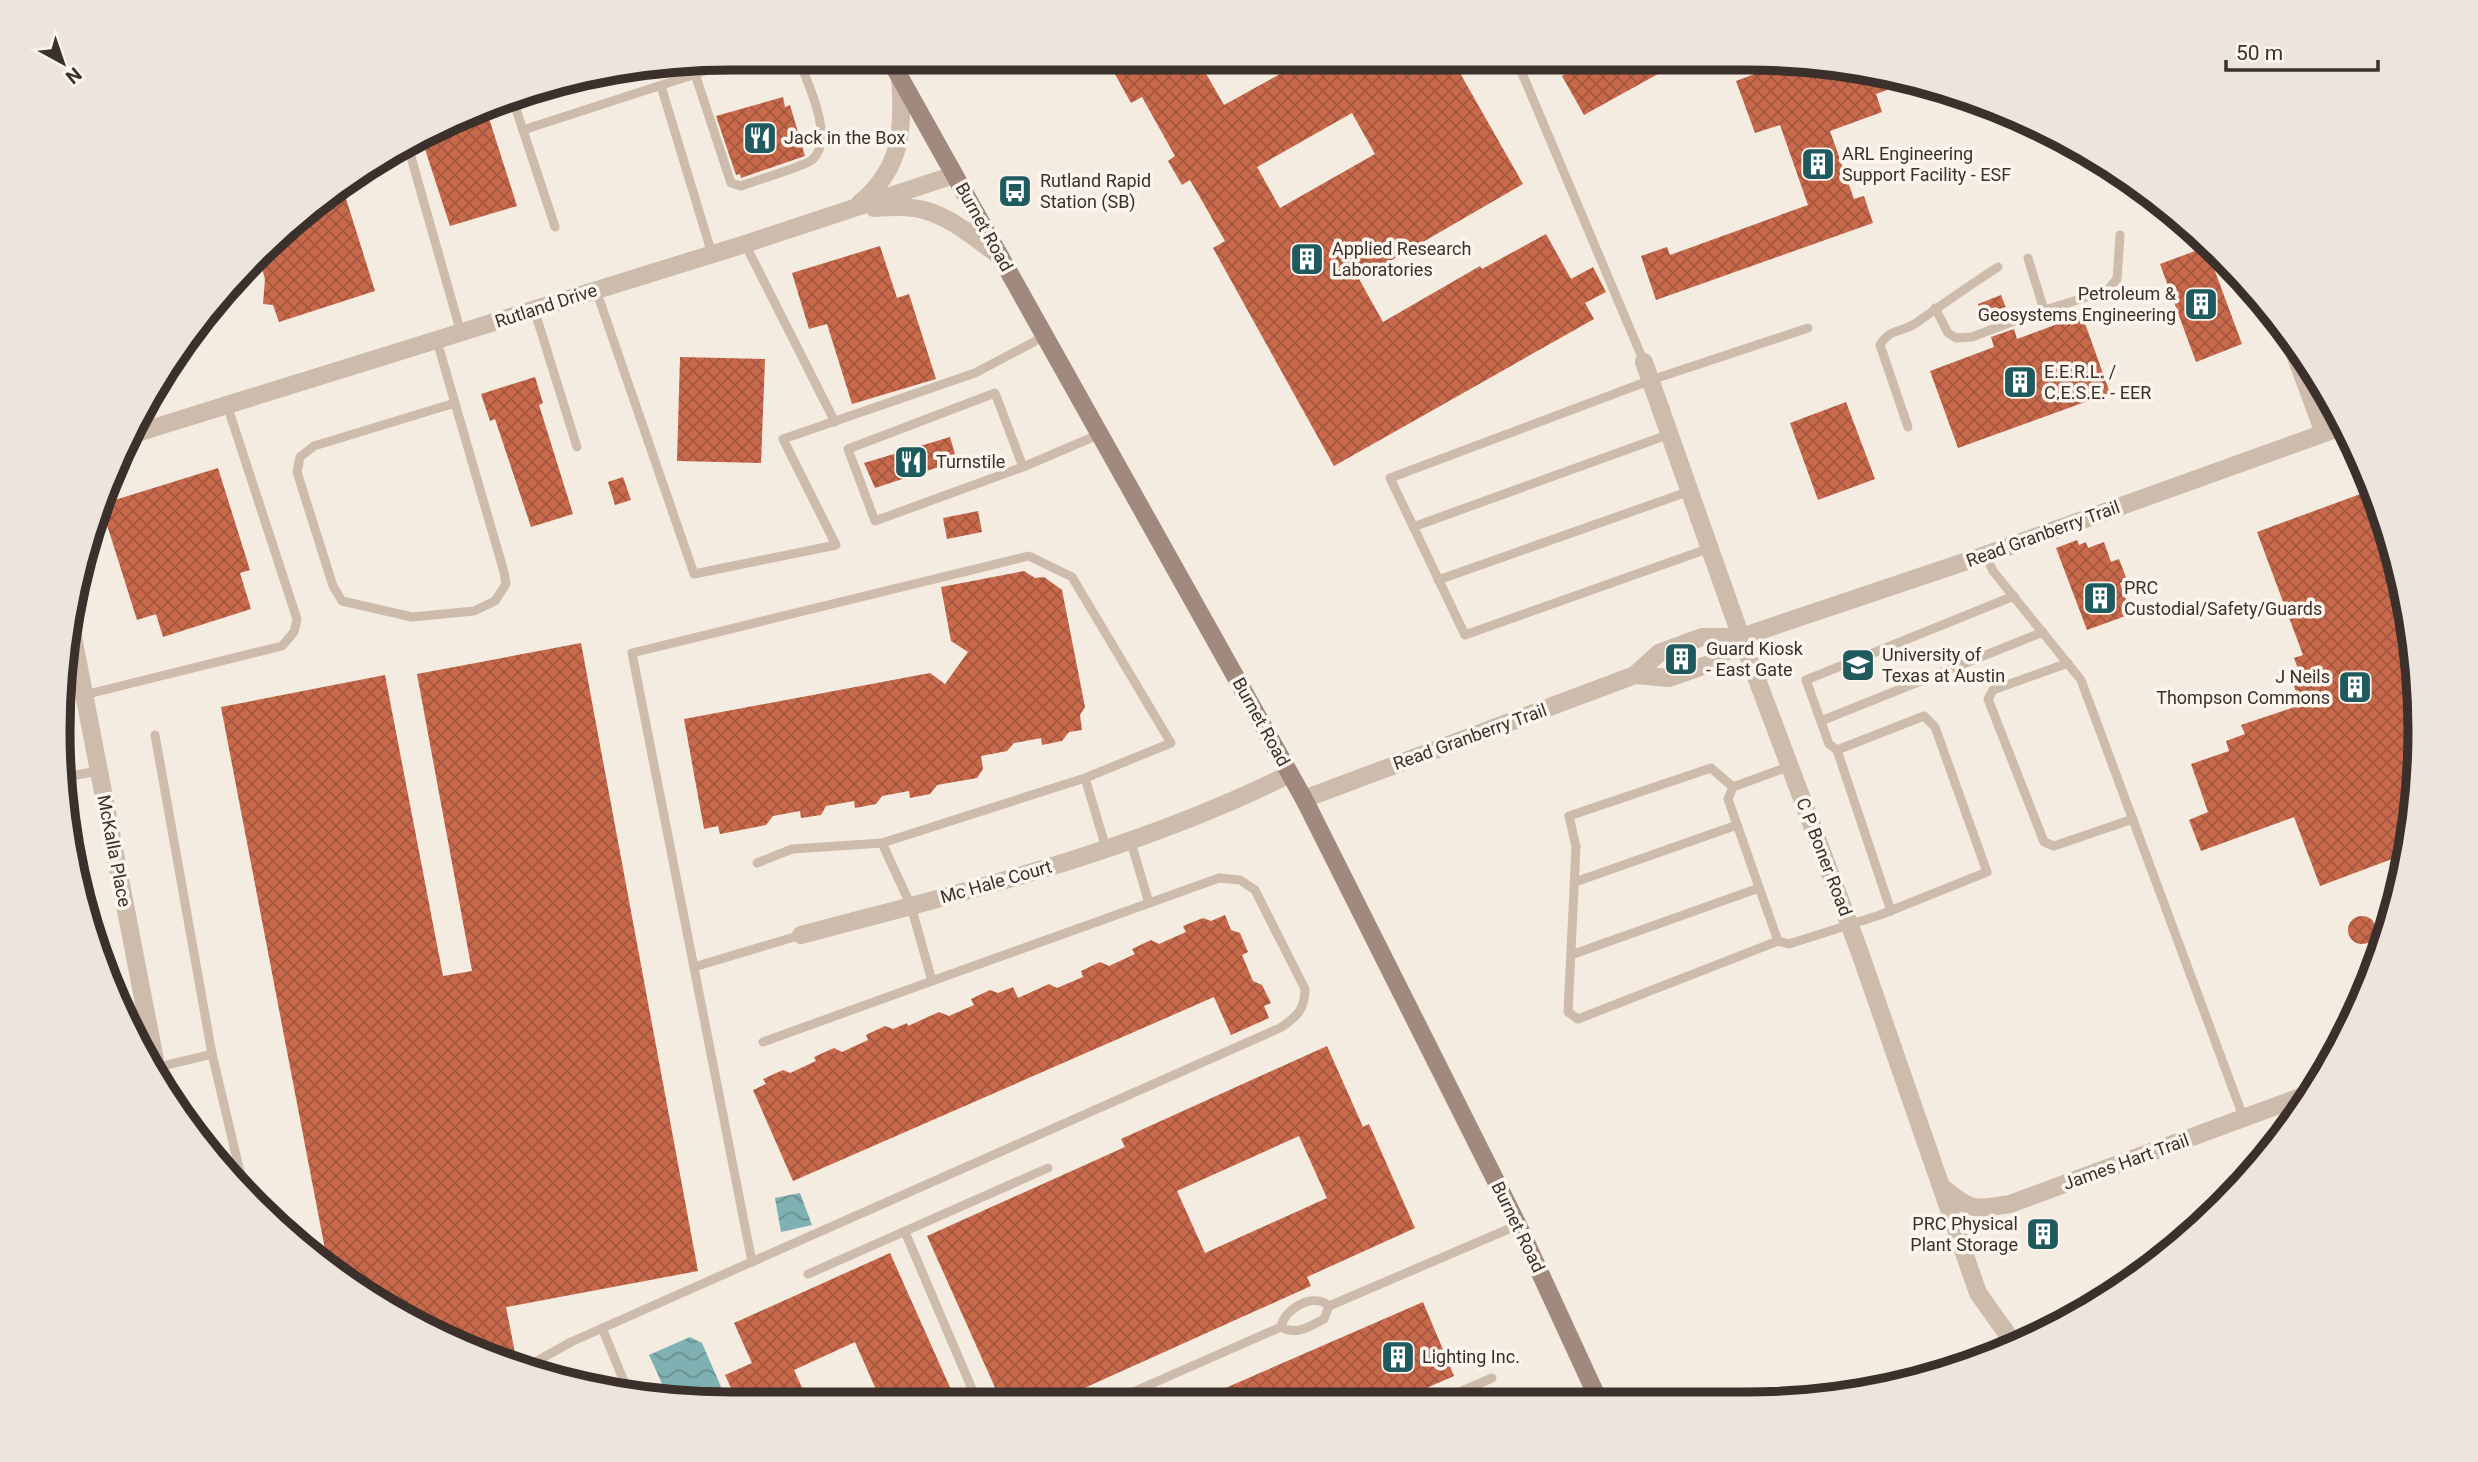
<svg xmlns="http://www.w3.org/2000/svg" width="2478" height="1462" font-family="Roboto,sans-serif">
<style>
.water{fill:url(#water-waves)}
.building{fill:url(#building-cross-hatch);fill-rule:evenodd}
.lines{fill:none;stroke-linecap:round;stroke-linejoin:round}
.service{stroke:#cdbbac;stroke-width:9}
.minor{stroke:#cdbbac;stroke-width:18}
.tertiary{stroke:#cdbbac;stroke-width:18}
.secondary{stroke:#a18a7d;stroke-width:18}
.labels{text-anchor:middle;stroke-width:7;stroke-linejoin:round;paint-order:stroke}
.poi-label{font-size:18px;fill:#3b302b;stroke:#fbf5ee;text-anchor:start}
.street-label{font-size:18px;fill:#3b302b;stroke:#fbf5ee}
.rim{fill:none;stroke:#3b302b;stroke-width:9}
</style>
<defs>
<pattern id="water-waves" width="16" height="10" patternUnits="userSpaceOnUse" patternTransform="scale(1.75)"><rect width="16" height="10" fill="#7fb0b2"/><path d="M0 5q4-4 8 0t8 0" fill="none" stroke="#699091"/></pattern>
<pattern id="building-cross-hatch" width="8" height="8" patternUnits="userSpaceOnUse" patternTransform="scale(1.75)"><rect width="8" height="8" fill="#c8694b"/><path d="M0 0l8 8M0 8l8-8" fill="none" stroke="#a4573f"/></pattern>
</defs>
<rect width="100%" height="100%" fill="#f4ebe1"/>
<g class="water">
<path d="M800,1193L812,1225L781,1232L775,1198Z"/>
<path d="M690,1337L702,1343L728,1403H687L669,1399L649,1355Z"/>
</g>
<g class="building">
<path d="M1106,58H1197L1224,105L1307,59H1452L1523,184L1359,279L1383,322L1480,266L1482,269L1546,234L1571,279L1593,267L1606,292L1585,303L1594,319L1334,466L1213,248L1225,241L1190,180L1182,185L1168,161L1175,156L1142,97L1131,103ZM1352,113L1375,154L1280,208L1257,167Z"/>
<path d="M1593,59H1685L1584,115L1562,76Z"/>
<path d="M1755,59H1784L1787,67L1802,61L1908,82L1876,94L1882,112L1830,131L1854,199L1864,196L1873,223L1656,300L1641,256L1667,247L1670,255L1808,205L1780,125L1755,133L1736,81L1760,72Z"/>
<path d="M783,97L785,107L790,105L805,156L741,178L740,174L736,175L716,116Z"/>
<path d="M486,109L517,206L450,226L423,143Z"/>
<path d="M342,186L375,291L279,322L273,305L263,304L265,279L260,262L321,197Z"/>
<path d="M880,246L897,298L909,294L936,379L852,404L827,324L809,329L792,273Z"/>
<path d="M2206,247L2242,344L2196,362L2160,264Z"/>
<path d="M2001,295L2009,316L1986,324L1978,304Z"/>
<path d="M2082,315L2110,393L1958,448L1930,371L1994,347L1991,337L2014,329L2017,339Z"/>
<path d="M680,357L765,359L761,463L677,461Z"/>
<path d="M535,377L543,403L539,405L573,514L531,527L495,419L490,421L481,394Z"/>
<path d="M1846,402L1875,479L1818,500L1790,423Z"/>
<path d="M950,437L957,461L875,488L864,463Z"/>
<path d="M218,468L250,570L240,573L251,609L163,637L156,614L137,620L102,509L105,503Z"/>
<path d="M623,477L631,500L615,505L608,482Z"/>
<path d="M2374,489L2407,599L2420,731L2418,749L2408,773L2414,791L2408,853L2320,886L2294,817L2201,851L2189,820L2208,812L2191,764L2229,751L2226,741L2245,734L2241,725L2292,708L2288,700L2298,697L2291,678L2300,674L2294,658L2303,655L2257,532Z"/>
<path d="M978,511L982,532L947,539L943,518Z"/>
<path d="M2077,540L2079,545L2086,542L2088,548L2104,542L2111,562L2119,559L2127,580L2120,583L2131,614L2087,630L2056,548Z"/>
<path d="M1024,571L1035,578L1044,577L1062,590L1085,707L1080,715L1082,730L1069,732L1062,741L1042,745L1041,738L1014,743L1007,751L981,756L983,769L977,778L937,785L930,794L910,798L909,791L882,796L876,804L855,808L854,801L826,806L821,815L801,818L800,811L773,816L766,825L720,834L718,826L704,829L684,719L930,673L945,684L968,652L951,641L941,587Z"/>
<path d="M581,643L698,1271L506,1307L515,1353L491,1357L357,1291L328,1265L221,707L385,675L443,976L472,971L417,674Z"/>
<path d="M1225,915L1231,930L1240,933L1248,952L1242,955L1253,981L1262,985L1271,1003L1264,1006L1269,1018L1231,1035L1214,997L793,1181L753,1090L766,1084L763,1079L783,1070L790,1073L816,1061L814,1057L834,1048L842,1052L868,1040L866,1035L885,1026L893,1029L907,1023L908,1026L939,1012L949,1016L974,1005L971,999L990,990L998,993L1013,987L1018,998L1049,984L1057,988L1083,977L1081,971L1100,962L1109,966L1135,954L1132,949L1151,940L1159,944L1186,932L1183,926L1203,918L1211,921Z"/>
<circle cx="2362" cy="930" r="14"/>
<path d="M1327,1046L1363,1127L1369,1124L1415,1228L1307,1277L1311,1286L1051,1403H1002L927,1236L1125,1147L1121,1139ZM1299,1136L1327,1198L1205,1253L1177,1191Z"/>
<path d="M890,1253L957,1403H882L855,1342L794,1370L809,1403H738L725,1375L752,1363L734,1323Z"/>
<path d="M1423,1302L1454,1376L1392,1403H1191Z"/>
</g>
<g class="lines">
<g class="service">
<path d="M1516,59L1644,362"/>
<path d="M695,74L731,183L741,186C754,181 805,166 812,160C836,139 807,82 798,58"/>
<path d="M661,86L712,254"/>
<path d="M514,94L512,97L555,227"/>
<path d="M523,130L745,58"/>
<path d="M409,150L461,333"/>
<path d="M745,244L835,422"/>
<path d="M2028,258L2044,310"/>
<path d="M596,290L694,574L836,545L783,439L975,373L1045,336"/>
<path d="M1935,308L1948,333L1956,338L1972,337L2038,312L2107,291L2117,279L2120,235"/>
<path d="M534,309L577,447"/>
<path d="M437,341L504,572L506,584L495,601L474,611L412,617L342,601L333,586L297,472L300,457L314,446L455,403"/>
<path d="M1908,427L1880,345C1890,328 1901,333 1916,323C1943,304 1970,285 1998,267"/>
<path d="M1023,467L995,393L848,449L875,521L1023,467L1100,434"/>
<path d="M1413,527L1670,434"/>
<path d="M1710,548L1465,635L1390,478L1651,380L1808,328"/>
<path d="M1985,555L1993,571L2081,680L2244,1119"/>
<path d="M1438,580L1690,491"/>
<path d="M2068,663L1993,690L1988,699L2044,842L2054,846L2133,819"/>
<path d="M84,695L282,646L294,632L297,619L227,405"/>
<path d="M1821,721L2043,632"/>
<path d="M155,735L212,1054L245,1193"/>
<path d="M1837,750L1891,911"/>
<path d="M1790,766L1733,787L1728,799L1778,941L1789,944L1880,915L1987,872L1935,727L1924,716L1837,750L1829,744L1806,680L2014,596"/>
<path d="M60,778L98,771"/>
<path d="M1733,787L1711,768L1569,816L1576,847L1568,1012L1578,1019L1778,941"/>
<path d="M1130,839L1149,903"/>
<path d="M757,863L792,849L882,843"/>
<path d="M1575,882L1737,825"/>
<path d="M1571,955L1759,888"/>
<path d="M694,967L801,935"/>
<path d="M763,1042L932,981"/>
<path d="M158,1067L212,1054"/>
<path d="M905,1232L978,1403"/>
<path d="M752,1262L632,653L1029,556L1072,577L1171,743L1085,778L1106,848"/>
<path d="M808,1274L1048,1168"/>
<path d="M1329,1306C1313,1292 1284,1309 1281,1327C1296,1336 1310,1326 1324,1319L1329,1306L1518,1225"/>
<path d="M602,1328L628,1391"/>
<path d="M521,1370L571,1342L1280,1028C1297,1017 1305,1009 1305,989L1255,890L1240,880L1219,878L932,981L911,906L882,843L1085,778"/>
<path d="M1108,1403L1281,1327"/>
<path d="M1434,1403L1492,1378"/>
</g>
<g class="minor">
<path d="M2287,333L2324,433"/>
<path d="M1644,362L1741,637L1859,950L1978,1293L2015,1345"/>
<path d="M73,637L156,1065"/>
<path d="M1635,675L1669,678L1712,663L1741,637"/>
<path d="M1304,799L1635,675L1659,653L1702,637H1741L1985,555L2344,426"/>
<path d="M801,935C967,891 1136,851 1290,774"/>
<path d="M1942,1187C1971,1211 1972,1210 2010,1204L2314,1092"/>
</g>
<g class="tertiary">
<path d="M860,203C902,168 904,129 900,77"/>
<path d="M874,208C891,207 908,206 924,210C953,218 977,240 1001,257"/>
<path d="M137,433L745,244L954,175"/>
</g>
<path class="secondary" d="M889,58L1304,799L1518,1225L1600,1403"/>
</g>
<defs>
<g id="restaurant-square" transform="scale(1.75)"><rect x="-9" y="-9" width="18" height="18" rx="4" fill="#1f5a5e" stroke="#fbf5ee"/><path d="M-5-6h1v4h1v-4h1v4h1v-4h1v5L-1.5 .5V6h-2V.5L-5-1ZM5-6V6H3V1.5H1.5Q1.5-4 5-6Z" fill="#fff"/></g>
<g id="building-square" transform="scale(1.75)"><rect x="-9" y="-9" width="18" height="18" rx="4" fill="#1f5a5e" stroke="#fbf5ee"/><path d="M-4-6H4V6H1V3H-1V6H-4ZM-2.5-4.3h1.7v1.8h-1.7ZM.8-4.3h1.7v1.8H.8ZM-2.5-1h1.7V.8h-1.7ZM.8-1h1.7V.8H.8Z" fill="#fff"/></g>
<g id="bus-square" transform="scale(1.75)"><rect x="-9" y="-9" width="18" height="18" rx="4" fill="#1f5a5e" stroke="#fbf5ee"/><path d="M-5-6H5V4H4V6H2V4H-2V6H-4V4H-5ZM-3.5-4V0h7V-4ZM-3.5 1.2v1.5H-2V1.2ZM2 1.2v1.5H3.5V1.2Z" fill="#fff"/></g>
<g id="university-square" transform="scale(1.75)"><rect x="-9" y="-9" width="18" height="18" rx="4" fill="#1f5a5e" stroke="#fbf5ee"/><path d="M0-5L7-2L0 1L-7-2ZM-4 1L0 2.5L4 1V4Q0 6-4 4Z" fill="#fff"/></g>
</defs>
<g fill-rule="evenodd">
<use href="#restaurant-square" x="760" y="138"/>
<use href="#building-square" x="1818" y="164"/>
<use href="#bus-square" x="1015" y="191"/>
<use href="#building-square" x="1307" y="259"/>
<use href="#building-square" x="2201" y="304"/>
<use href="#building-square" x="2020" y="382"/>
<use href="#restaurant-square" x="911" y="462"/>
<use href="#building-square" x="2100" y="598"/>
<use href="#building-square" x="1681" y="659"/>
<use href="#university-square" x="1858" y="665"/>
<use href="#building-square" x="2355" y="687"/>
<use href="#building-square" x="2043" y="1234"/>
<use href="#building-square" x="1398" y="1357"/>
</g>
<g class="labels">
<g class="poi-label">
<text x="784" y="144">Jack in the Box</text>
<text x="1842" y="160">ARL Engineering<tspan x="1842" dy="21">Support Facility - ESF</tspan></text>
<text x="1040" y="187">Rutland Rapid<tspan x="1040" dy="21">Station (SB)</tspan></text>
<text x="1332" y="255">Applied Research<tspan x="1332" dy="21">Laboratories</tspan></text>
<text x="2176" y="300" text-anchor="end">Petroleum &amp;<tspan x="2176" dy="21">Geosystems Engineering</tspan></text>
<text x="2044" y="378">E.E.R.L. /<tspan x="2044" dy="21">C.E.S.E. - EER</tspan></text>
<text x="936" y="468">Turnstile</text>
<text x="2124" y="594">PRC<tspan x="2124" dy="21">Custodial/Safety/Guards</tspan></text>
<text x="1706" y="655">Guard Kiosk<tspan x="1706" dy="21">- East Gate</tspan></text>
<text x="1882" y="661">University of<tspan x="1882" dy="21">Texas at Austin</tspan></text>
<text x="2330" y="683" text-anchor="end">J Neils<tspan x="2330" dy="21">Thompson Commons</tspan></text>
<text x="2018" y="1230" text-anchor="end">PRC Physical<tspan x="2018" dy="21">Plant Storage</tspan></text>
<text x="1422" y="1363">Lighting Inc.</text>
</g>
<g class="street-label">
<text transform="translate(984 227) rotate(61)" y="6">Burnet Road</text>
<text transform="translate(546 306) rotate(-18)" y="6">Rutland Drive</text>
<text transform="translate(2043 534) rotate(-20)" y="6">Read Granberry Trail</text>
<text transform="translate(1261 722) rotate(61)" y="6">Burnet Road</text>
<text transform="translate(1470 737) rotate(-20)" y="6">Read Granberry Trail</text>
<text transform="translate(114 851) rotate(79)" y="6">McKalla Place</text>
<text transform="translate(1824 857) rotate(69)" y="6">C P Boner Road</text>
<text transform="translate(996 882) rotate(-16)" y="6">Mc Hale Court</text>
<text transform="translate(2126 1162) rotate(-20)" y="6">James Hart Trail</text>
<text transform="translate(1518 1227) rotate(64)" y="6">Burnet Road</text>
</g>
</g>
<path d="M0 0H2478V1462H0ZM731 70H1747A661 661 0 0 1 2408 731V731A661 661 0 0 1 1747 1392H731A661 661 0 0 1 70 731V731A661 661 0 0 1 731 70Z" fill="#ece5de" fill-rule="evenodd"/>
<path class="rim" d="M731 70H1747A661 661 0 0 1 2408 731V731A661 661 0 0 1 1747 1392H731A661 661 0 0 1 70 731V731A661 661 0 0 1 731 70Z"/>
<g transform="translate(63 63) rotate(140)" stroke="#fbf5ee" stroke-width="5" paint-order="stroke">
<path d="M0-5L12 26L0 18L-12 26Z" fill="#3b302b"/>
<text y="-10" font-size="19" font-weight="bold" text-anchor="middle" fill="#3b302b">N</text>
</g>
<path d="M2226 60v10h152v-10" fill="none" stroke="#3b302b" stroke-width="3.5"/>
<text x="2236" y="60" font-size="21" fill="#3b302b" stroke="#fbf5ee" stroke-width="5" paint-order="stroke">50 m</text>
</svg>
